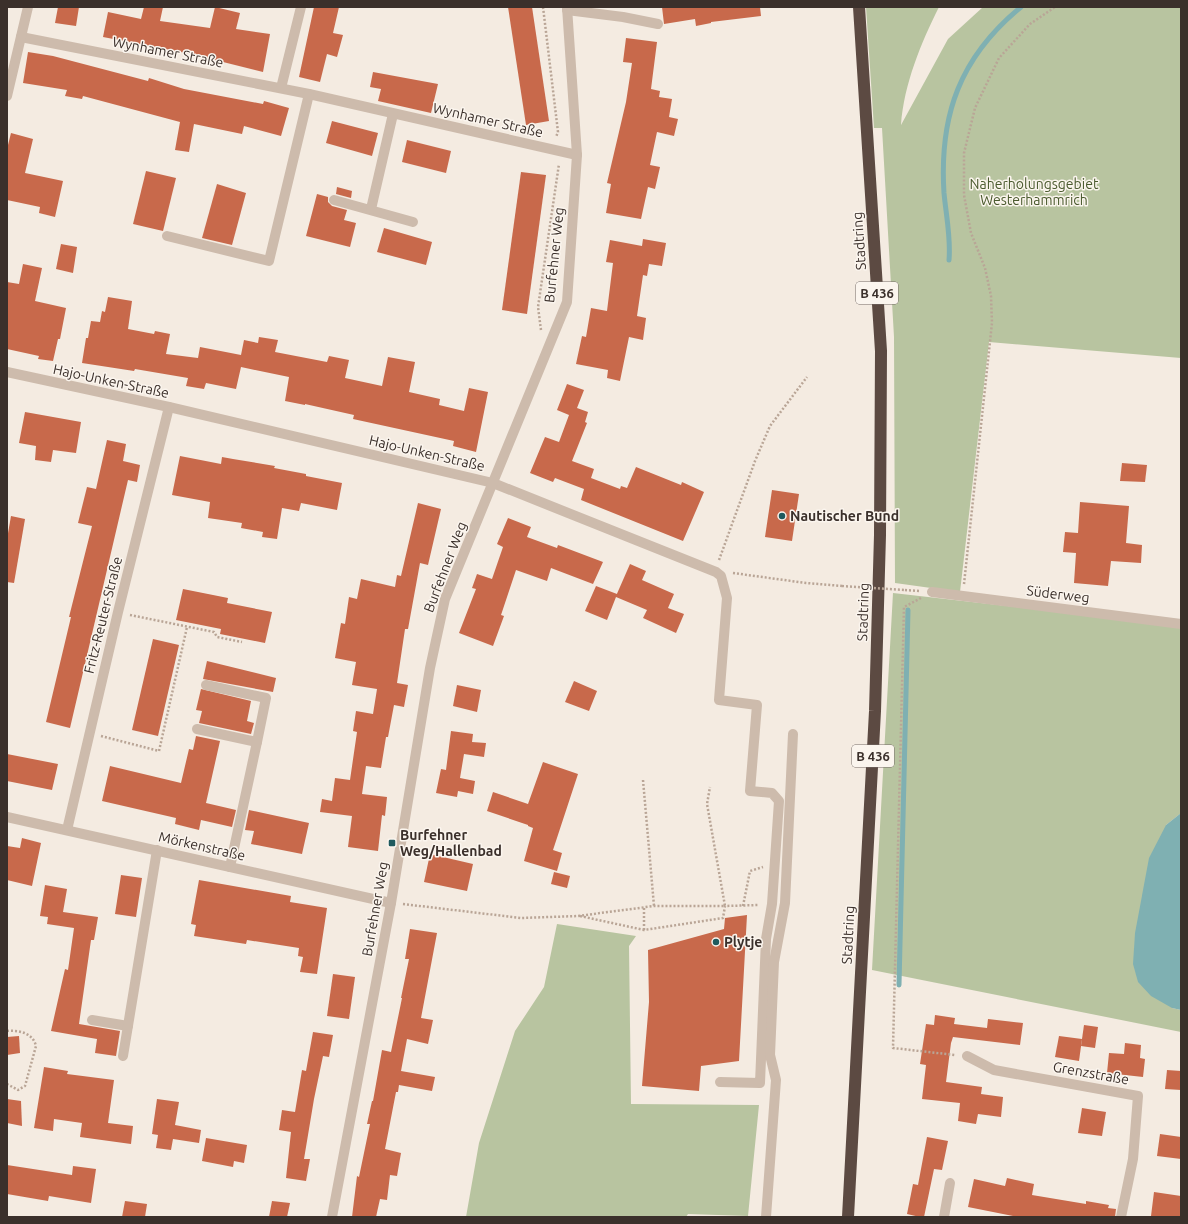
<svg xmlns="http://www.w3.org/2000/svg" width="1188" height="1224" font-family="Ubuntu,sans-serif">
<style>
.green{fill:#b8c4a0}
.water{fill:#7fb0b2}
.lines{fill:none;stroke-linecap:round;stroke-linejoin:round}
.stream{stroke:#7fb0b2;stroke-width:5}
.building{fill:#c8694b}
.path{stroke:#b9a596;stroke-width:2.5;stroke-dasharray:2 2;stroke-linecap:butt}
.minor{stroke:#cdbbac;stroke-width:10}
.highway{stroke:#5c4a42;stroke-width:12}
.path-bridge{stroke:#b9a596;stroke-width:2.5;stroke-dasharray:2 2;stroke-linecap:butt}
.poi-dot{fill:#1f5a5e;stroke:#fbf5ee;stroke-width:1.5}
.labels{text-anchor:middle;stroke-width:3;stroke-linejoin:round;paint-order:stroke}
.shield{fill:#fbf5ee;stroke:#756b66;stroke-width:1}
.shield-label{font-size:13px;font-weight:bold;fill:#3b302b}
.street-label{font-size:14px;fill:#3b302b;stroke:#fbf5ee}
.park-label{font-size:14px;fill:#4a5a2e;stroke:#fbf5ee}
.poi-label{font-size:14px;font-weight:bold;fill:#3b302b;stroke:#fbf5ee;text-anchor:start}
</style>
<rect width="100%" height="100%" fill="#f4ebe1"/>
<g class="green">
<path d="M866,7H939C921,43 904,84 901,125L948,39L983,7H1181V358L989,342L960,592L895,583L894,337L882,128H874Z"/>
<path d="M893,593L1181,626V813L1166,825L1172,1008L1181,1010V1032L872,970Z"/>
<path d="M557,924L636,936L629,946L631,1104L759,1105L748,1216L688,1214L686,1217H466L479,1143L515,1031L544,987Z"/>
</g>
<path class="water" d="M1181,813V1010L1172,1008L1151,996L1138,982L1133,964L1135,933L1149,858L1166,825Z"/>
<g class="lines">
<g class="stream">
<path d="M949,260C951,237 946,215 944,193C939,115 960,57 1021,7"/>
<path d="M899,985L908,610"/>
</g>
</g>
<g class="building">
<path d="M58,7H79L76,26L55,23Z"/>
<path d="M144,7H163L160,21L210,28L215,7L240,13L236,29L270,34L263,72L191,54L103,37L108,12L141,19Z"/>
<path d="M314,7H339L333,33L343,35L337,57L327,54L320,82L299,77Z"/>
<path d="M508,7H532L549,121L526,125Z"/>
<path d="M662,7H760L761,16L711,22V23L696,26L695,19L664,24Z"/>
<path d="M626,38L657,42L651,89L660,91L659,97L672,99L669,117L678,119L674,136L657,132L650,165L660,167L655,189L648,187L641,219L606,213L611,184L607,183L626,102L632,63L623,62Z"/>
<path d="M28,52L53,56L148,81L149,78L184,89L263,104L264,101L289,108L281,136L244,126L242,134L194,124L189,152L175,150L180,122L83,96L82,99L65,96L67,90L23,83Z"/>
<path d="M373,72L438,84L431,113L378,101L381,89L370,87Z"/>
<path d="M332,121L378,133L372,156L326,143Z"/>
<path d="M11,133L33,139L25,173L63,181L55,217L39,213L40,207L7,200V149Z"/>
<path d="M407,140L451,151L446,173L402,162Z"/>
<path d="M146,171L176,178L163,231L133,224Z"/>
<path d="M521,172L546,175L527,314L502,310Z"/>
<path d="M217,184L246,193L232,245L202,238Z"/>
<path d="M337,187L352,191L351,198L336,194Z"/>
<path d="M317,194L328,197V202L332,206L347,210L344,220L356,223L350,247L306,236Z"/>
<path d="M384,228L432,242L426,265L377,252Z"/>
<path d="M643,239L666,243L662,266L649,264L647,276L643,275L637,316L646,318L643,340L629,337L620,381L607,378L608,370L576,364L582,336L586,337L591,308L607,311L613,263L606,262L610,240L642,246Z"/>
<path d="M61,244L77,247L73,273L56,269Z"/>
<path d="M23,264L42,268L35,301L66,308L60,339H58L53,361L38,359L39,356L7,349V282L19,284Z"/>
<path d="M108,297L132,301L128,329L154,334L155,331L170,334L166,354L198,358L200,347L241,355L244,340L258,343L259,337L278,340L275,352L327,362L329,356L349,360L345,378L382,386L388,357L415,362L409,392L440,399L439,405L464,411L469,388L488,392L476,452L453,446L454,441L353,419L354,415L305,404V405L285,401L289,377L241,367L236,389L206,383L204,389L186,386L188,378L135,369L134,371L82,363L86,338H88L91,321L100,322L102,311L105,312Z"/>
<path d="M567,384L584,390L577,408L588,412L585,422L587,423L572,461L594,469L591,478L620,489L621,486L627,488L636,467L681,485L682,482L704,492L683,541L581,500L584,489L555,478L553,482L530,473L545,437L559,442L569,415L557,410Z"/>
<path d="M25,412L81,422L76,453L53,450L51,462L35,460L36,446L19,443Z"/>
<path d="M107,440L126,444L123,461L140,465L137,482L128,480L70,728L46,722L71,617H69L92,526L78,523L87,487L96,489Z"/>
<path d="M180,456L221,464L222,457L233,459L275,466L274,468L306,474V476L342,483L337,510L301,503L299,511L282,508L277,539L262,537L263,532L241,528L242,523L208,518L210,502L172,495Z"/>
<path d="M1122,463L1147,465L1145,482L1120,481Z"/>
<path d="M772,490L799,494L792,541L765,537Z"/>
<path d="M1080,502L1129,506L1126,543L1142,545L1141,563L1111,561L1108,586L1074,583L1076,553L1063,552L1065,532L1078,533Z"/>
<path d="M418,503L441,509L428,565L420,563L408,629H405L397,683L408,685L404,707L394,705L388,737H386L381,768L366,766L362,794L387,797L385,816L382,815L378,851L348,847L352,816L320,812L322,799L332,801L335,778L350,780L357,732L353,731L356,711L373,714L377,689L352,685L356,662L335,658L341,623L345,624L349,597L357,599L361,579L395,587L397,575L401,576Z"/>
<path d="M11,516L25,519L14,583L7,582V539Z"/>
<path d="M508,518L531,527L527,537L557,548L558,545L603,562L593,584L551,568L547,581L516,570L501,615L504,616L493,646L459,633L476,589L472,588L477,574L492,579L503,547L497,544Z"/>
<path d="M630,564L646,571L642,580L674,594L668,608L684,614L676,633L643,618L647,610L616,597L607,620L585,611L596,586L617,594L616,596Z"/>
<path d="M183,589L228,598L227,603L272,612L265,643L220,634L221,629L176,620Z"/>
<path d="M153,639L179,645L158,736L132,730Z"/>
<path d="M207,661L276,678L273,692L203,679Z"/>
<path d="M574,681L597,691L589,711L565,702Z"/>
<path d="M457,685L481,690L477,712L453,706Z"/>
<path d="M201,689L251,701L247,721L254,723L251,734L199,723L202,711L196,710Z"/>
<path d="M451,731L473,734L472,742L486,743L484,757L464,754L460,778L475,781L473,794L458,791L457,797L436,793L441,769L446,770Z"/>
<path d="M196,736L220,741L206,803L236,810L232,827L201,820L199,830L175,824L176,818L102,801L110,766L181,783L189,749L193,750Z"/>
<path d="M7,754L58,764L52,790L7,781Z"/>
<path d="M543,762L578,774L553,850L562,853L557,871L524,861L533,828L528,826V825L487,811L493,792L528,804Z"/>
<path d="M249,810L309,823L302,854L251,844L254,831L245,830Z"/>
<path d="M22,838L41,843L32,886L7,880V846L20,848Z"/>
<path d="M430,854L473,864L467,891L424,882Z"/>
<path d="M554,872L570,876L567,888L551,884Z"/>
<path d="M121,875L142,878L136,917L115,914Z"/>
<path d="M199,880L291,896L290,902L327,908L317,974L300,972L303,957L298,956L299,948L247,940L246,944L194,936L196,925L191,924Z"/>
<path d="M45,885L67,889L63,912L98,917L94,940H91L79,1024L120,1031L116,1056L95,1053L97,1039L51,1031L65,969L68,970L74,928L47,924L48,917L40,916Z"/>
<path d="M747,915L739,1061L701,1066L699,1091L642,1086L649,1002L648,950L724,929L725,918Z"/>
<path d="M410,929L437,933L421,1018L433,1020L428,1044L407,1039L401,1071L435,1077L432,1091L399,1085L398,1092H396L385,1149L401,1153L397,1176L390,1175L387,1200L380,1199L376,1217H352L357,1176L359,1177L370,1124H367L372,1101H373L382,1050L391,1052L402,998H401L409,959H405Z"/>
<path d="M333,974L355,977L349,1019L327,1016Z"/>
<path d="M935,1015L955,1018L954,1024L987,1028L988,1019L1023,1023L1020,1045L953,1037L951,1043L946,1082L982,1087L981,1094L1003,1097L1001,1117L978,1114L976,1124L958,1121L960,1103L922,1099L926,1065L920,1064L926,1024L934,1025Z"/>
<path d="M1084,1025L1098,1027L1095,1048L1081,1046Z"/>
<path d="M313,1032L333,1035L329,1057L323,1056L314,1099L304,1159H310L306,1181L286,1178L291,1132L279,1130L282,1110L295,1112L302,1070L306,1071Z"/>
<path d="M19,1036L20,1053L7,1055V1037Z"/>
<path d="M1059,1036L1082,1039L1079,1061L1055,1057Z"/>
<path d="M1125,1043L1141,1045L1140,1058L1145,1059L1143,1077L1107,1073L1109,1053L1124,1054Z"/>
<path d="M44,1067L68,1071L67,1074L114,1080L108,1123L133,1126L131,1144L80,1137L82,1123L54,1119L53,1131L34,1128Z"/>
<path d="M1167,1070L1181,1071V1090L1165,1089Z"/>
<path d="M7,1099L21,1101L22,1126L7,1123Z"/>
<path d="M157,1099L179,1102L175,1125L201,1130L199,1143L173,1139L171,1150L156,1148L158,1135L152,1134Z"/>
<path d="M1082,1108L1106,1112L1102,1136L1078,1133Z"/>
<path d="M1160,1134L1181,1137V1159L1157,1156Z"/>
<path d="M927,1137L948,1141L942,1170L934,1169L924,1217H920L907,1214L913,1184L918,1185Z"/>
<path d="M206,1138L247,1145L244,1163L234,1161L233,1167L202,1161Z"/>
<path d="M7,1165L72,1175L73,1166L96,1169L91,1203L49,1196L48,1201L7,1194Z"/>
<path d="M1007,1178L1034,1184L1032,1195L1086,1204V1201L1109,1205L1108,1208L1116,1209L1115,1217H1018L968,1207L974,1179L1005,1186Z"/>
<path d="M1154,1192L1181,1196V1217L1151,1216Z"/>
<path d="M125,1201L147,1204L145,1217H122Z"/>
<path d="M272,1201L290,1203L287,1217H269Z"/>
</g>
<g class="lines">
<g class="path">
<path d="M543,7L558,132L556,137"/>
<path d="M541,330L538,307L559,164"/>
<path d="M719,560L755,461L770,426L807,377"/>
<path d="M733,573L806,583L842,586"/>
<path d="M964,584L992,323L991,296L985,268L971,233L964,195V153L975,108L999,58L1030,24L1055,7"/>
<path d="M905,590L920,591"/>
<path d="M921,598L904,607L893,1048L955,1055"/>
<path d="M130,615L214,632L217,637L242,642"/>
<path d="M101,736L159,751L187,627"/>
<path d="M643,780L654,906"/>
<path d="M403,904L521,918L578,916L654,906H725L707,804L710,787"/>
<path d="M743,906L750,871L763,867"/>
<path d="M580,916L644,930L723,918L725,906L759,905"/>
<path d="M644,930V907"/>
<path d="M7,1031C19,1030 33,1033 36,1046L25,1086L18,1090L7,1084"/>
</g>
<g class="minor">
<path d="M567,10L623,17L658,24"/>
<path d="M21,37L309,94L577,155"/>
<path d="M281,88L301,7"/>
<path d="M7,96L28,7"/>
<path d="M334,200L413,222"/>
<path d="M371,209L393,114"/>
<path d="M167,236L269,261L309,94"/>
<path d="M7,372L169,407L493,483L716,572L721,576L727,598L719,700L757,705L750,791L772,793L779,801L772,904L766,939L760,1083L720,1082"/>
<path d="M932,592L1181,624"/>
<path d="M206,685L266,698L257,742"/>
<path d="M197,729L257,742L230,867"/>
<path d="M7,817L391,903"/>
<path d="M67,830L118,612L169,407"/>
<path d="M92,1020L128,1026"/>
<path d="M123,1056L157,850"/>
<path d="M967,1056L994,1070L1138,1096L1133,1159L1121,1217"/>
<path d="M332,1217L391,903L430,668L445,599L567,302L577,155L567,7"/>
<path d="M766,1217L776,1080L770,1055L774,962L785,903L793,734"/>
<path d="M944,1217L950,1183"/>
</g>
<path class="highway" d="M848,1217L875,711L880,535L881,351L859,7"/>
<path class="path-bridge" d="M842,586L905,590"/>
</g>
<g class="poi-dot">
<circle cx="782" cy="516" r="4"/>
<rect x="388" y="839" width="8" height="8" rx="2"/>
<circle cx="716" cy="942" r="4"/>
</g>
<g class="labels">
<g class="shield">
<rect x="856" y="282" width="42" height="22" rx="3"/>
<rect x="852" y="745" width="42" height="22" rx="3"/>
</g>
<g class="shield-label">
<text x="877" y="298">B 436</text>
<text x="873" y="761">B 436</text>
</g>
<g class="street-label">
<text transform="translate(168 52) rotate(11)" y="5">Wynhamer Straße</text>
<text transform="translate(488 120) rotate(13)" y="5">Wynhamer Straße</text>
<text transform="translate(859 241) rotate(-94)" y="5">Stadtring</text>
<text transform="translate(554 255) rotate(-84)" y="5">Burfehner Weg</text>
<text transform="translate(111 381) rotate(12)" y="5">Hajo-Unken-Straße</text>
<text transform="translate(427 453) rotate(13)" y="5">Hajo-Unken-Straße</text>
<text transform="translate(445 567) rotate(-69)" y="5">Burfehner Weg</text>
<text transform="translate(1058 594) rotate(7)" y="5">Süderweg</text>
<text transform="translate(863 612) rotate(-88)" y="5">Stadtring</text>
<text transform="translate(103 615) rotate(-76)" y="5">Fritz-Reuter-Straße</text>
<text transform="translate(202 846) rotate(13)" y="5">Mörkenstraße</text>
<text transform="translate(375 909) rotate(-80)" y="5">Burfehner Weg</text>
<text transform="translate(848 935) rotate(-87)" y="5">Stadtring</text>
<text transform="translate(1091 1073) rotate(10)" y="5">Grenzstraße</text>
</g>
<g class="park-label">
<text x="1034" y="189">Naherholungsgebiet<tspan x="1034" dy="16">Westerhammrich</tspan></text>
</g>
<g class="poi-label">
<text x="790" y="521">Nautischer Bund</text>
<text x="400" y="840">Burfehner<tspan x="400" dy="16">Weg/Hallenbad</tspan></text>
<text x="724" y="947">Plytje</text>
</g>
</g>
<rect width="1188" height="1224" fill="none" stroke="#3b302b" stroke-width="16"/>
</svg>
